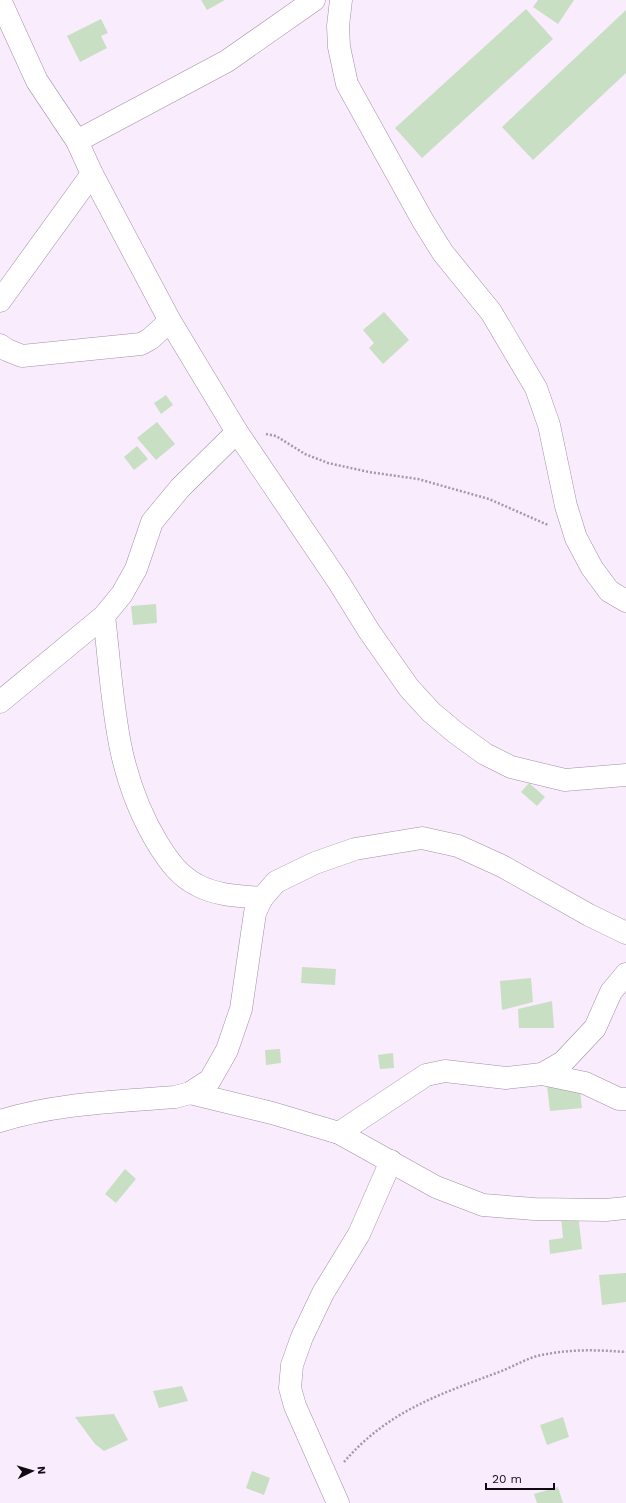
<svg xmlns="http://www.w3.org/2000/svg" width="626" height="1503" font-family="'Work Sans',sans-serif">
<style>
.building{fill:#c9dfc4}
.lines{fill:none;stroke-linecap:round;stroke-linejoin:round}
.minor-casing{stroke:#a38fa8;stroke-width:23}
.path{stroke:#a399a7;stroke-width:2.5;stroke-dasharray:2 2;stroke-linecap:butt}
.minor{stroke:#fff;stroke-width:22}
</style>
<rect width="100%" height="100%" fill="#f9ecfd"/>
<g class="building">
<path d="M201,0H225L207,10Z"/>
<path d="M538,0H574L558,24L533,7Z"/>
<path d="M526,9L553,39L422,158L395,128Z"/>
<path d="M626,10V73L533,160L502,127Z"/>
<path d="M101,19L108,33L101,36L107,48L80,62L67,36Z"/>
<path d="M384,312L409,340L383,364L369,348L374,343L363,330Z"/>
<path d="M166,395L173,405L161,414L154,403Z"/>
<path d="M157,422L175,444L156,460L137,438Z"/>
<path d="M137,446L148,459L134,470L124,457Z"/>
<path d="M156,604L157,623L133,625L131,606Z"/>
<path d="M529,783L545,797L537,806L521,792Z"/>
<path d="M302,967L336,969L335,985L301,983Z"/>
<path d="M531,978L533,1002L502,1010L500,981Z"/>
<path d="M552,1001L554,1028H519L518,1009Z"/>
<path d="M280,1049L281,1063L266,1065L265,1050Z"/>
<path d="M393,1053L394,1068L380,1069L378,1055Z"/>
<path d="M579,1083L582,1108L550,1111L547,1086Z"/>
<path d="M125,1169L136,1179L116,1203L105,1194Z"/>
<path d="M578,1214L582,1249L550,1254L549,1240L563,1238L561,1216Z"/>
<path d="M626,1273V1302L602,1305L599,1275Z"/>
<path d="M182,1386L188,1401L159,1408L153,1391Z"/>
<path d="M114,1414L128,1440L104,1451L95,1444L75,1417Z"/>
<path d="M563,1417L569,1437L547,1445L540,1425Z"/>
<path d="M252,1471L270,1478L264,1495L246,1488Z"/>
<path d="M558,1487L563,1503H537L534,1494Z"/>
</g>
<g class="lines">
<g class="minor-casing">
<g id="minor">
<path d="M0,0L37,81L77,141L92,174L170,321L237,432L338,581L369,631L409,688L431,712L456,733L485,754L511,767L565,780L626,775"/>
<path d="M341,0L338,26L339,47L347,84L423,221L443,253L491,312L536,388L549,425L566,506L576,538L592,568L609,591L626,601"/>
<path d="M77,141L227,61L314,0"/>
<path d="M0,301L92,174"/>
<path d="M0,345L7,350L22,356L141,344L150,339L170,321"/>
<path d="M104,616C114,698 113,770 158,844C168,860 179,876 197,885C217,896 241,896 262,898"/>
<path d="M0,702L104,616L122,594L136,569L152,522L180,488L237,432"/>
<path d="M542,1074L563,1062L595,1028L611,992L626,974"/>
<path d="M190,1093L272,1113L339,1133L436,1187L483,1205L534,1209L606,1210L626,1208"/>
<path d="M0,1121C57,1103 116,1102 175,1097L190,1093L210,1080L227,1050L241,1009L255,913L262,898L276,882L315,863L355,849L422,838L458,846L502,866L589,915L626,933"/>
<path d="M339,1133L426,1075L445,1071L506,1078L542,1074L585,1083L619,1099H626"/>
<path d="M338,1503L295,1406L290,1388L292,1365L302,1337L323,1293L359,1234L391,1161"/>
</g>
</g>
<g class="path">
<path d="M266,434L276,436L305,454L328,463L369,472L418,479L489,499L548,525"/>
<path d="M344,1462C388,1411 438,1395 499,1372C515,1366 530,1356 547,1354C574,1349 599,1350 626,1352"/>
</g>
<use href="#minor" class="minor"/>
</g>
<g transform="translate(32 1471) rotate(85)" stroke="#f9ecfd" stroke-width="3" paint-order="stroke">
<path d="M0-3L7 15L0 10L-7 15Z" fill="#110a13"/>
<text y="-6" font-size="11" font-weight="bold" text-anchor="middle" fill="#110a13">N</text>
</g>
<path d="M486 1483v6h68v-6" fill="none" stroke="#110a13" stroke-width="2"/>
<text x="492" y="1483" font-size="12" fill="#110a13" stroke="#f9ecfd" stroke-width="3" paint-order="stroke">20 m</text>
</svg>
